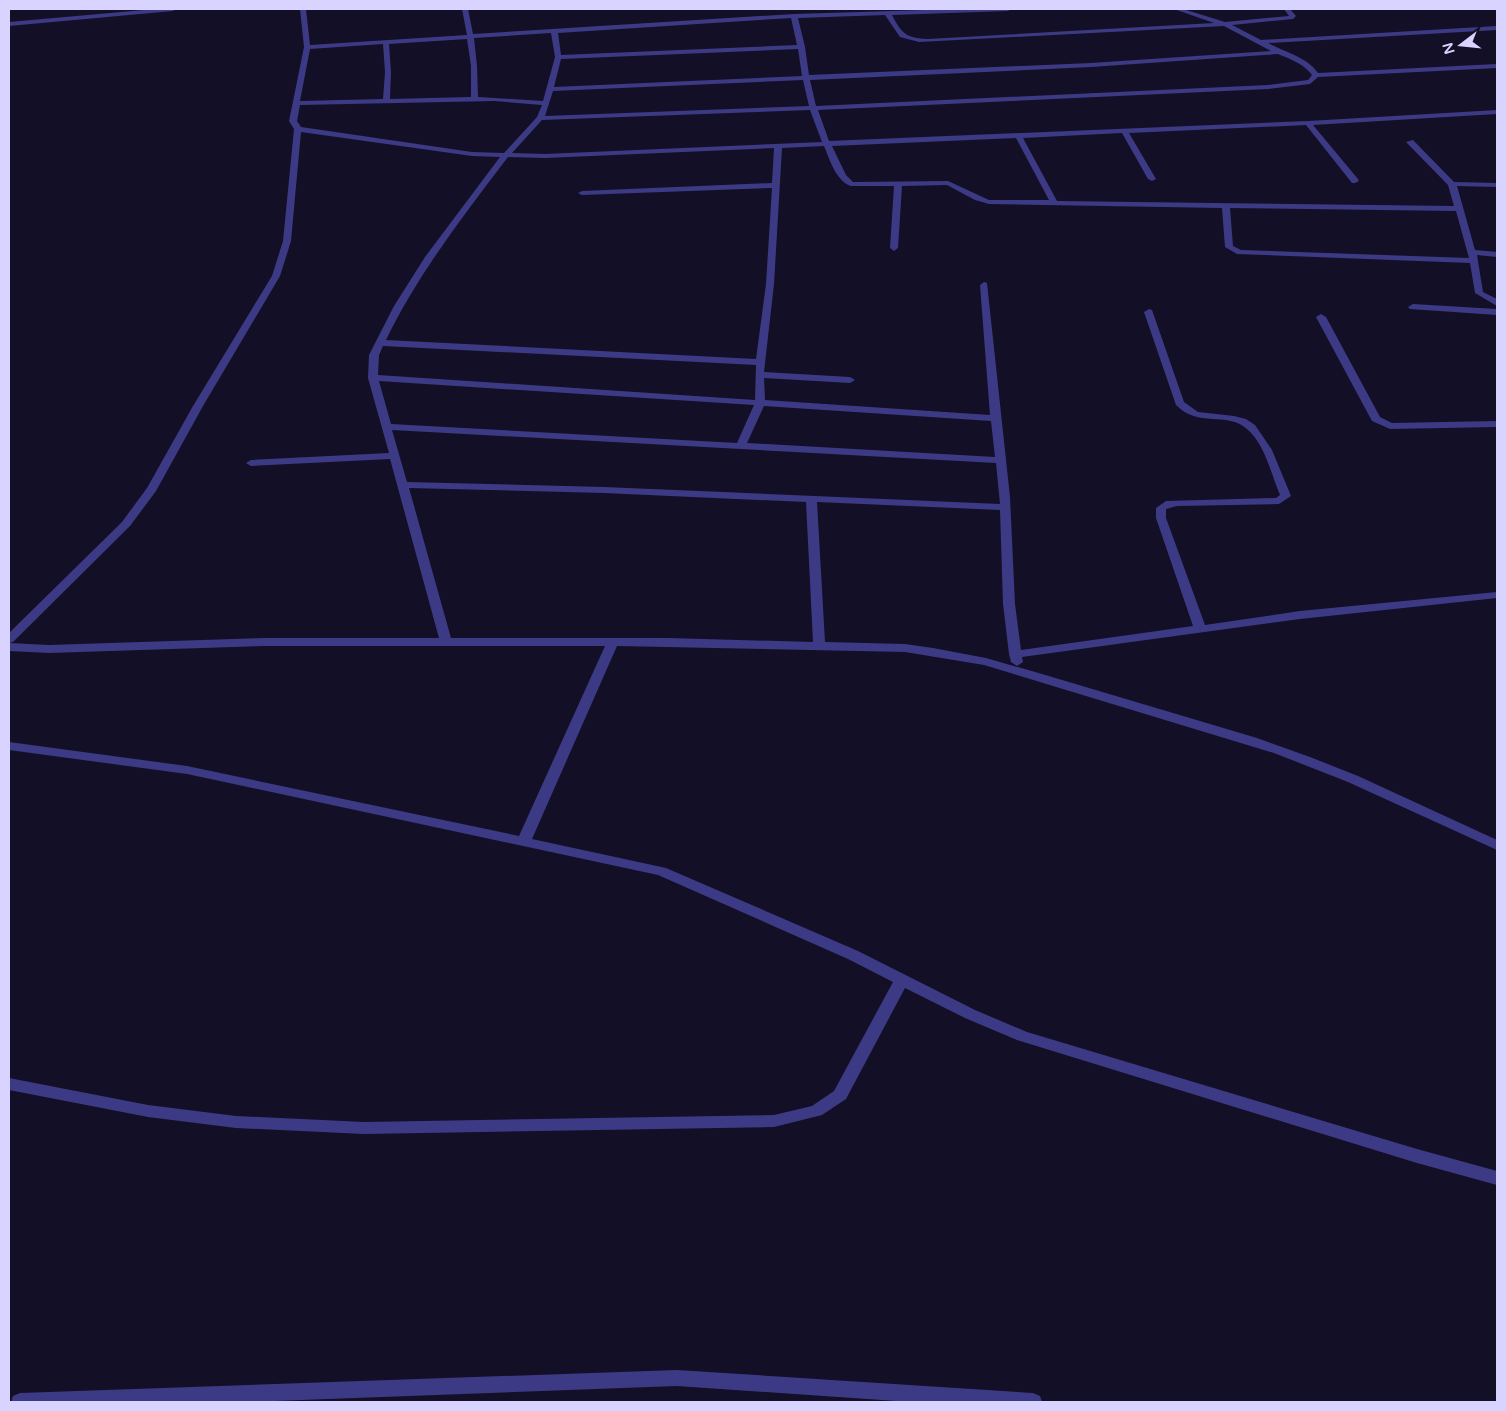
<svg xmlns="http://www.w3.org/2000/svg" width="1506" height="1411" font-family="'Varela Round',sans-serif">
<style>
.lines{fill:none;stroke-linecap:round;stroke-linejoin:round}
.minor{fill:#3d3a85;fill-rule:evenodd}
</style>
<rect width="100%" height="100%" fill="#130f26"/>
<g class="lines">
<g class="minor">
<path d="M155,9H176L173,11L9,26V22Z"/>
<path d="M300,9H306L310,45L467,35L462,9H468L473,34L794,14L957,9H1011L1008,11L892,15C902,34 906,38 928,39L1214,23L1174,9H1183L1225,22L1289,16L1284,9H1290L1296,16L1293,19L1232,25L1261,40L1497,26V30L1268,43C1284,52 1307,57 1318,73L1497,64V68L1318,77L1310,84L1268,89L818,110L829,141L1308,121L1497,110V114L1313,125L1358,179L1359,181L1355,183H1352L1306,125L1129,133L1156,179L1152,181L1148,179L1122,133L1023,138L1057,201L1454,206L1448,185L1406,142L1413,140L1454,182L1497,183V187L1457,186L1475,250L1497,252V257L1477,255L1483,292L1497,299V306L1475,293L1470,263L1237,254L1225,247L1222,208L989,204L975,200L947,185L902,186L898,248L894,251L890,248L894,186H851C836,181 830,160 824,146L782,148L774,284L764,372L850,377L855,380L850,383L764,378L765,400L990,415L980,285L984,282L987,283L1010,497L1015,604L1021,650L1193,626L1156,518V508L1166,501L1276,498L1280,495C1271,474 1265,444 1247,429C1227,411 1198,428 1176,405L1144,312L1149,309L1152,310L1184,402L1198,412L1234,416L1246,419L1255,425L1272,450L1291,496L1279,504L1177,506L1166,509V518L1205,625L1300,611L1497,592V598L1300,619L1022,657L1023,662L1017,666L1011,662L1009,654L1003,604L1000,510L817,502L825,642L905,644L933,648L986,658L1042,674L1257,738L1310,757L1358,776L1497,840V850L1348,782L1274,753L984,665L905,652L617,646L532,839L666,868L858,951L975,1010L1027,1032L1417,1149L1497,1171V1185L1417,1163L1017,1040L965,1018L905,988L846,1099L822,1115L774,1127L364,1134L236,1128L148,1117L9,1090V1078L148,1105L236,1116L364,1122L774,1115L812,1106L834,1091L893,982L848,959L658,875L187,774L9,750V742L187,766L519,836L605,646H265L49,653L9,651V643L49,645L265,638H439L390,459L251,466L246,463L251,460L389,453L368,378L369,355L394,306L425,257L500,157L472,156L301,132L291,241L280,276L203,406L156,491L130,526L13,642L9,643V633L122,522L147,488L193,406L272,276L283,241L294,129L289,121L304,47ZM885,15L900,37L919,42L1224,26L1271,51L1091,63L809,75L805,47L798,18ZM791,18L797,45L561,55L558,33ZM551,33L555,57L543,101L478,97L477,66L474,38ZM467,39L471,66V97L390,99L391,72L389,44ZM383,44L385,72L383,99L300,101L310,49ZM798,49L802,76L554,87L561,59ZM1278,54C1290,59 1304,64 1312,75L1308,80L1268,85L816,106L810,80L1091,67ZM803,80L809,106L545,116L553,91ZM494,101L542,105L537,117L504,153L472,152L301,127L297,121L300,105ZM810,110L822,142L545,154L512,153L542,120ZM1016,138L1049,200H989L948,181L853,182L846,175L832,146ZM774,148L772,183L582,191L578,193L582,195L772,188L766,284L756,359L386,340C418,274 463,216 508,157L545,158ZM1230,208L1456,211L1469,258L1241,250L1233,246ZM383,346L756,365L755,400L378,375L379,355ZM379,381L754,405L737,443L391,424ZM764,406L991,421L995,457L747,443ZM392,430L996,463L1000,504L604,487L407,482ZM409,488L604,493L806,502L813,642L669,638H451Z"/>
<path d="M1413,304L1497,309V315L1410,309L1408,307Z"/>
<path d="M1321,314L1326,317L1380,417L1392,423L1497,421V427L1390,429L1372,421L1316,317Z"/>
<path d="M677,1370L1033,1393L1040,1396L1042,1402H911L677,1386L245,1402H11L13,1396L20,1393Z"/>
</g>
</g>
<rect width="1506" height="1411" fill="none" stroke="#d9d4ff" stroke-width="20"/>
<g transform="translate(1461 45) rotate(254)" stroke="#130f26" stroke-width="4" paint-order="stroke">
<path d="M0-4L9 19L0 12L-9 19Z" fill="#d9d4ff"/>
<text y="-8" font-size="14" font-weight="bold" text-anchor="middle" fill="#d9d4ff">N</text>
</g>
</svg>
